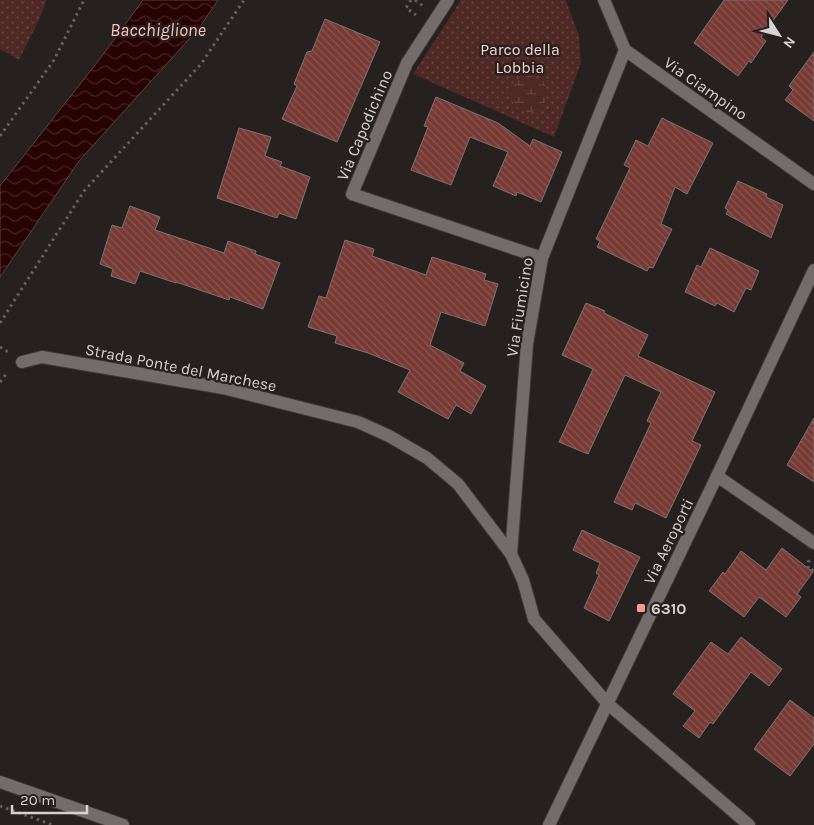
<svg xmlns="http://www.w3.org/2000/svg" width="814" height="825" font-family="Karla,sans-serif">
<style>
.green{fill:url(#green-dots)}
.wetland{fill:url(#wetland-marsh)}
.water{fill:url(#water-waves);stroke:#5c4040}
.building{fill:url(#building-back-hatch);stroke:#7b7372}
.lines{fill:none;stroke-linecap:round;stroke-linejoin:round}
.minor-casing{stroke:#3f3a39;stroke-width:14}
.tertiary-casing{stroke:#3f3a39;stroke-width:14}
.secondary-casing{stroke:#3f3a39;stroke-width:14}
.path{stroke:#655f5f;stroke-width:3;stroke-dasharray:2.5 4;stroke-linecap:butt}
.minor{stroke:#736c6a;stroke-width:12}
.tertiary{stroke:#736c6a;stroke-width:12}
.secondary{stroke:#736c6a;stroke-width:12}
.poi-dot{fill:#f59c91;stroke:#26201f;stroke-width:2}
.labels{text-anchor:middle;stroke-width:4.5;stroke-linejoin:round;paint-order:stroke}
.park-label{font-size:16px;fill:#fad1cb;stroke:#26201f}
.street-label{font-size:16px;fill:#d7d2d2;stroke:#26201f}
.poi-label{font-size:16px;font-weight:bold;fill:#d7d2d2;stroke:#26201f;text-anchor:start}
.water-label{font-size:18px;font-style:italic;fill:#fec2ba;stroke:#26201f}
</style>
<defs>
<pattern id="green-dots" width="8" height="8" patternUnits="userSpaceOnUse" patternTransform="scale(1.25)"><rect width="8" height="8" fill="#4e2824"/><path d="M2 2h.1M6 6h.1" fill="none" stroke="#674643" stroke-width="1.8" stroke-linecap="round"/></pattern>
<pattern id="wetland-marsh" width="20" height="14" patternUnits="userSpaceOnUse" patternTransform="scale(1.25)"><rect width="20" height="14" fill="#4e2824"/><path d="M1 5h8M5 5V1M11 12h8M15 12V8" fill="none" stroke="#674643"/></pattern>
<pattern id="water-waves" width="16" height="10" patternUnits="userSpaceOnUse" patternTransform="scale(1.25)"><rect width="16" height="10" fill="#280101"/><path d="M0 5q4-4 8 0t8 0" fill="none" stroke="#462525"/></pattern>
<pattern id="building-back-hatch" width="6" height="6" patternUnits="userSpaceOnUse" patternTransform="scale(1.25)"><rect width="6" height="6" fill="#783a34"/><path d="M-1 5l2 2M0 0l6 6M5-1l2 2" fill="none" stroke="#8a5650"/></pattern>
</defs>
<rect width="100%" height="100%" fill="#26201f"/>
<g class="green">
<path d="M0,0H47L39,20L19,60L0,49Z"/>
<path d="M461,0H566L579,36L581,63L554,137L413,74Z"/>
</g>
<circle class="wetland" cx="529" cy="94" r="18"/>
<path class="water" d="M143,0H218L199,28L79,161L0,277V186L99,60Z"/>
<g class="building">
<path d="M724,0H788L761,37L766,41L751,63L749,61L738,76L694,43Z"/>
<path d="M325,19L380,42L337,142L282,119L297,86L294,84L307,52L312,51Z"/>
<path d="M814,52V121L785,100L793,90L789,86Z"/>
<path d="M436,97L498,123L530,146L533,139L562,152L541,202L517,192L516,196L493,186L508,152L470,137L451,185L411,170L428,127L424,126Z"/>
<path d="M662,118L713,143L687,194L675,187L661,224L672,229L653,268L649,267L647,271L597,247L600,241L596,239L630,168L624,165L636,140L648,146Z"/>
<path d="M239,128L271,137L265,156L282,162L280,166L310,177L296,219L279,213L277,218L217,198Z"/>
<path d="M738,181L767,194L766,197L783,205L771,238L726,214L728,210L725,208Z"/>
<path d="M130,206L160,217L155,230L224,253L228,241L256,251L255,254L280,263L263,309L230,297L229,300L176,282V283L140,271L135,284L111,276L113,269L100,264L112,225L122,228Z"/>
<path d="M345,240L374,249L372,256L426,275L432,257L486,274L484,280L498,284L485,326L441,312L430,345L464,363L460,371L486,386L471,414L456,405L448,419L398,392L410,370L368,353L335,343L337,336L308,327L319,296L326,298Z"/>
<path d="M710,248L759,271L751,290L746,288L734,312L717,303L715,306L685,292L697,265L701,267Z"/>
<path d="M586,303L605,311L604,313L648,335L638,356L715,392L692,441L701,445L666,518L635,503L632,510L614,502L651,423L647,421L661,392L625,375L588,454L559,442L593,369L562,355Z"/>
<path d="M814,418V482L787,465Z"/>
<path d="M582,530L640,557L609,621L584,608L599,575L596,573L600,563L573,550Z"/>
<path d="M782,548L813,572L797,594L801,597L786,617L759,597L744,617L709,591L723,572L725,574L741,551L766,570Z"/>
<path d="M741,637L782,669L769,686L751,672L713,724L710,722L699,738L683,726L695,711L673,694L711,642L728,654Z"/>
<path d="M790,700L814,718V744L790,776L754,749Z"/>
</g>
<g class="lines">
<g class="minor-casing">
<g id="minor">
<path d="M448,0L407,63L352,194L542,258"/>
<path d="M604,0L625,50L814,184"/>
<path d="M22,362L42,357L223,388L358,422L389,436L427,458L458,484L511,554L523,580L534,619L608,704L749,825"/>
<path d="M717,476L814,543"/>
<path d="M511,554L527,344L542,258L625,50"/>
</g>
</g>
<g class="tertiary-casing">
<path id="tertiary" d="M549,825L717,476L814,270"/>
</g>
<g class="secondary-casing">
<path id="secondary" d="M0,782L123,825"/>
</g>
<g class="path">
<path d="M411,0L406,8L416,15"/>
<path d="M415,0L423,6"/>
<path d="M0,136L54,60L84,0"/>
<path d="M0,323L84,191L201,64L244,0"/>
<path d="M0,347L8,352"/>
<path d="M0,382L7,373"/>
<path d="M808,560L809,562L808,567L812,571L814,568"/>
<path d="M0,806L53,825"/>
</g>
<use href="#minor" class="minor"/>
<use href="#tertiary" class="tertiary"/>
<use href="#secondary" class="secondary"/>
</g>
<rect class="poi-dot" x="636" y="603" width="10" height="10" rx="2.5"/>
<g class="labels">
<g class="park-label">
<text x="520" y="55">Parco della<tspan x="520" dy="18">Lobbia</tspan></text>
</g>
<g class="street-label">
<text transform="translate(706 88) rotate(35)" y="6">Via Ciampino</text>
<text transform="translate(364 125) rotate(-67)" y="6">Via Capodichino</text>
<text transform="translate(519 307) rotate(-81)" y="6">Via Fiumicino</text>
<text transform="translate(181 367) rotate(11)" y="6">Strada Ponte del Marchese</text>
<text transform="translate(668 541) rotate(-64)" y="6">Via Aeroporti</text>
</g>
<g class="poi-label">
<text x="651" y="614">6310</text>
</g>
<g class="water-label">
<text x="158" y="36">Bacchiglione</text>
</g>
</g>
<g transform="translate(779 35) rotate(126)" stroke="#26201f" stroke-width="4" paint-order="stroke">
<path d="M0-4L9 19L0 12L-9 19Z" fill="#d7d2d2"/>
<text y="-8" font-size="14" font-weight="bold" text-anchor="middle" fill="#d7d2d2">N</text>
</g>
<path d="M12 805v8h75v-8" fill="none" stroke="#d7d2d2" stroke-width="2.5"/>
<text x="20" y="805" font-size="15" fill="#d7d2d2" stroke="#26201f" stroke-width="4" paint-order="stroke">20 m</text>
</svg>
